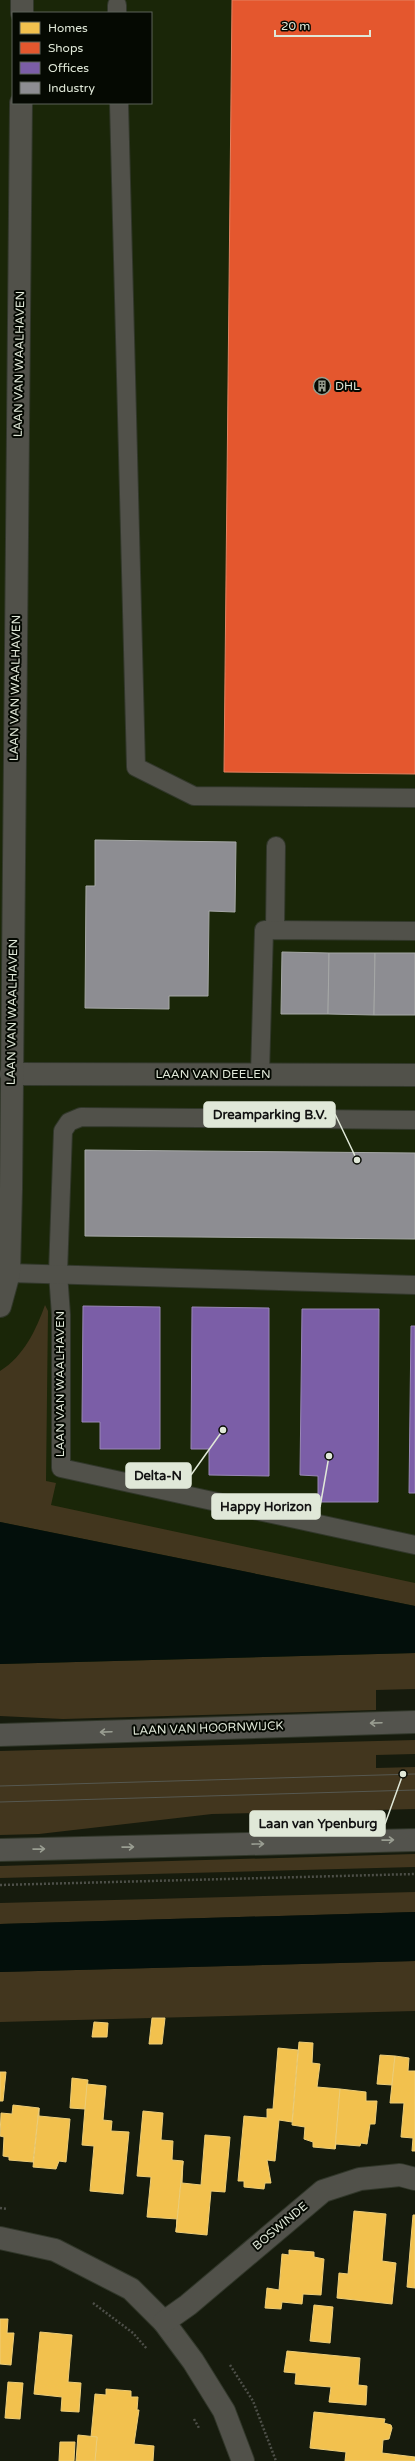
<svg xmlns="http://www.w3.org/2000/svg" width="415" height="2461" font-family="'Varela Round',sans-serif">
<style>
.built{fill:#1a2608;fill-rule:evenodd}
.green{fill:#42361e}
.water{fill:#030f0b}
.homes{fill:#f2c14e;stroke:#edcd77}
.shops{fill:#e4572e;stroke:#e38261}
.offices{fill:#7b5ea7;stroke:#9987b6}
.industry{fill:#8d8d92;stroke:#a6a8a7}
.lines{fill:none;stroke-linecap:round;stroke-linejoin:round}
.service-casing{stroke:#31372a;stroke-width:20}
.minor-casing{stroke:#31372a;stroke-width:24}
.secondary-casing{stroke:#31372a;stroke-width:24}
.path{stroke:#4d4f48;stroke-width:2.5;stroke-dasharray:2 2;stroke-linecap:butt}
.service{stroke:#51514a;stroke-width:18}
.minor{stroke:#51514a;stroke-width:22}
.secondary{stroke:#53534d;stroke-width:22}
.tram{stroke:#565850;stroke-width:1}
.oneway{stroke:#9a9e92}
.labels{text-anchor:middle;stroke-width:4;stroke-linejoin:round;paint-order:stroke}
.street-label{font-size:12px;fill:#e0e8d8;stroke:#050902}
.poi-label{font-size:12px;fill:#e0e8d8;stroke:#050902;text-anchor:start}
.leader{fill:none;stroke:#e0e8d8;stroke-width:1.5}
.callout-dot{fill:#e0e8d8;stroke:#050902;stroke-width:1.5}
.callout{fill:#e0e8d8;stroke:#e0e8d8;stroke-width:1.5}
.callout-label{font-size:13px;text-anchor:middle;font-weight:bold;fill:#111}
</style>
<rect width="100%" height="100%" fill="#161b0d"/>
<path class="built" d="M0,0H415V1676L0,1686ZM13,13H151V103H13Z"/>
<g class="green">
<path d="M45,1305L48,1311L46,1481L56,1483L51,1505L415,1583V1606L0,1522V1371C24,1356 36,1330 45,1305Z"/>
<path d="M415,1653V1689L376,1690V1710L63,1719L0,1716V1664Z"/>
<path d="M415,1740V1754L376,1755V1768L415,1767V1809L212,1814L39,1834L0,1835V1751Z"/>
<path d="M415,1854V1867L0,1878V1866Z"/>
<path d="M415,1892V1912L0,1924V1903Z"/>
<path d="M415,1961V2011L0,2022V1972Z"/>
</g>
<g class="water">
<path d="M0,1522L415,1606V1653L0,1664Z"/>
<path d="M415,1912V1961L0,1972V1924Z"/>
</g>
<g class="homes">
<path d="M152,2018H165L162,2044H149Z"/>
<path d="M94,2022L108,2023L107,2037H92Z"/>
<path d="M299,2042L313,2043L312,2063L320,2064L317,2087L340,2089L335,2149L313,2147V2142L304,2139L305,2127L292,2125Z"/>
<path d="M278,2048L298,2050L292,2122L279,2120L275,2161L267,2160L271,2183H265L264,2189L244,2187V2181H238L244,2116L267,2118V2109H273Z"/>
<path d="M380,2055L395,2056L392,2085L377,2084Z"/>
<path d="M395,2056L409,2058L408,2071H415V2151H412L413,2138L401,2137L404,2103H390Z"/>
<path d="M0,2072H6L3,2101H0Z"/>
<path d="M72,2078L88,2080L85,2109L70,2108Z"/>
<path d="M87,2084L106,2086L103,2120L112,2121L111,2131L129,2132L123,2194L90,2191L94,2146L82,2145Z"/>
<path d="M340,2089L366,2092V2101H377L375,2124H370L367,2144L361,2143L360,2146L336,2144L335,2149Z"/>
<path d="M13,2105L39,2108L33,2162L9,2160V2157L3,2156L4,2137L0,2136L1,2113L12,2114Z"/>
<path d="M39,2108V2116L70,2119L66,2162L59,2161L56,2169L33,2167Z"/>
<path d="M143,2111L163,2113L161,2140L173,2141L172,2160L183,2161L176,2232L177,2219L147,2217L151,2177L137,2176Z"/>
<path d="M205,2135L230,2137L225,2192L211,2191L207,2235L176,2232L183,2161L182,2183L201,2185Z"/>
<path d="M354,2211L386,2214L382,2261L396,2263L392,2304L337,2298L339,2273L348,2274Z"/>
<path d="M413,2215H415V2288L407,2287Z"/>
<path d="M289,2250L314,2252V2257L324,2259L321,2295L303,2294L302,2304L282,2302L281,2309L265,2308L267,2288L279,2290L282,2254L289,2255Z"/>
<path d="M314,2305L333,2307L330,2343L310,2341Z"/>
<path d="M0,2319H8L7,2333H14L11,2365L0,2364Z"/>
<path d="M40,2332L72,2335L68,2382L81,2383L79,2412L61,2411L62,2397L34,2394Z"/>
<path d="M287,2351L360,2358L358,2385L367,2386L366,2405L329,2402L331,2387L295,2384L296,2373L284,2372Z"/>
<path d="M8,2382L23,2383L20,2419L5,2418Z"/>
<path d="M106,2389L131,2391V2397H138L137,2410H139L134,2444L154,2446L153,2461H95L97,2437H91L95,2394L106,2395Z"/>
<path d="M314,2412L385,2419L384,2423L391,2425L392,2428L389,2439L383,2440L382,2453L415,2457V2461H345L346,2452L310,2448Z"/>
<path d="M78,2435L97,2437L95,2461H76Z"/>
<path d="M60,2442H75L74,2461H59Z"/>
</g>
<path class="shops" d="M232,0H415V774L224,772Z"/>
<g class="offices">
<path d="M83,1306L160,1307V1449H100V1422H82Z"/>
<path d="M192,1307L269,1308V1476L209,1475V1449H191Z"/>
<path d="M302,1309H379L378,1502H318V1476L300,1475Z"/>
<path d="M411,1326H415V1493H409Z"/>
</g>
<g class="industry">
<path d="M95,840L236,842L235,912L209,911L208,996H169V1009L85,1008L86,886H95Z"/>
<path d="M282,952L329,953L328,1014H281Z"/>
<path d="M329,953H375L374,1015L328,1014Z"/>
<path d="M375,953H415V1015H374Z"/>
<path d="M85,1150L415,1153V1239L85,1236Z"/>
</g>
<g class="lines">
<g class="service-casing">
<g id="service">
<path d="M117,5V13"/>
<path d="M119,103L136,767L194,796L415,798"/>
<path d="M275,930L276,846"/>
<path d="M260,1074L264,930L415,931"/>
<path d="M415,1120L81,1117L69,1122L63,1131L58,1273L61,1315V1468L415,1545"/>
<path d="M9,1273L415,1285"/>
</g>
</g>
<g class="minor-casing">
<g id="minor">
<path d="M22,13V0"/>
<path d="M11,1074L415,1075"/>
<path d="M0,1306L9,1273L11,1189L21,103"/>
<path d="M0,2238L55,2250L131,2289L164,2322L193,2361L224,2411L243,2461"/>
<path d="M164,2322L188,2305L323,2191L360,2179L400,2175L415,2179"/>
</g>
</g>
<g class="secondary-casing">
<g id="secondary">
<path d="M0,1735L415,1722"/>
<path d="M0,1850L415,1840"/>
</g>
</g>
<g class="path">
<path d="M0,1885L415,1874"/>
<path d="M0,2208L7,2209"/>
<path d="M93,2303L133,2333L147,2349"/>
<path d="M230,2365L253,2401L276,2461"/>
<path d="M194,2419L199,2428"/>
</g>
<use href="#service" class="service"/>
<use href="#minor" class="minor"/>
<use href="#secondary" class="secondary"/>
<g class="tram">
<path d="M0,1786L415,1774"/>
<path d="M0,1802L415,1790"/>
</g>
</g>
<defs><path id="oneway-shaft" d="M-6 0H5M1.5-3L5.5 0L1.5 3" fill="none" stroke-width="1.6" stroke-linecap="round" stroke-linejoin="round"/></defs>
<g class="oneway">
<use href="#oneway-shaft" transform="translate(376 1723) rotate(178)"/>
<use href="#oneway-shaft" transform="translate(106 1732) rotate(178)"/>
<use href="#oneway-shaft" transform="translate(388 1840) rotate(-1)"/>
<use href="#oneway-shaft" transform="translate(258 1844) rotate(-1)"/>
<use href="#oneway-shaft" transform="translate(128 1847) rotate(-1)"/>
<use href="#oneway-shaft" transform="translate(39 1849) rotate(-1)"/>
</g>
<defs>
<g id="building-ring" transform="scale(0.9)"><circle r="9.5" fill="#050902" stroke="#99a091" stroke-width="1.5"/><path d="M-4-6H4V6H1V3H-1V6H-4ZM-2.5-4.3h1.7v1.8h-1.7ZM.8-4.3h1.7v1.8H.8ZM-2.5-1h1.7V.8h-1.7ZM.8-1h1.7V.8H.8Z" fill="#99a091"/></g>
</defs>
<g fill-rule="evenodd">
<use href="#building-ring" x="322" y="386"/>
</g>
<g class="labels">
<g class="street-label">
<text transform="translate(19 364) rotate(-89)" y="4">LAAN VAN WAALHAVEN</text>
<text transform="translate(15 688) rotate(-89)" y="4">LAAN VAN WAALHAVEN</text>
<text transform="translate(12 1012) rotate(-89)" y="4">LAAN VAN WAALHAVEN</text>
<text x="213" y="1078">LAAN VAN DEELEN</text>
<text transform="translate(60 1384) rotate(-90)" y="4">LAAN VAN WAALHAVEN</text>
<text transform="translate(208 1728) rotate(-2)" y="4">LAAN VAN HOORNWIJCK</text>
<text transform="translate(280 2226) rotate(-40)" y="4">BOSWINDE</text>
</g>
<g class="poi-label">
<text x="335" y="390">DHL</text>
</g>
</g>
<path class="leader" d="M357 1160L335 1114M223 1430L191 1475M329 1456L320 1507M403 1774L385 1824"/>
<g class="callout-dot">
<circle cx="357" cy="1160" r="4"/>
<circle cx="223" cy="1430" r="4"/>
<circle cx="329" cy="1456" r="4"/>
<circle cx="403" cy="1774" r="4"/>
</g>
<g class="callout">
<rect x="204" y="1102" width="131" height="25" rx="4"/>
<rect x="126" y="1463" width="65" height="25" rx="4"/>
<rect x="212" y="1494" width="108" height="25" rx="4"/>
<rect x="250" y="1811" width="135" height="25" rx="4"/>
</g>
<g class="callout-label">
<text x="270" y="1119">Dreamparking B.V.</text>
<text x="158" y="1480">Delta-N</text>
<text x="266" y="1511">Happy Horizon</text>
<text x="318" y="1828">Laan van Ypenburg</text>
</g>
<rect x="12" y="12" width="140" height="92" fill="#050902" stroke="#5d6258"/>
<rect x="20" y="22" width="20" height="12" fill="#f2c14e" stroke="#5d6258"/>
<text x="48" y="32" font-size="12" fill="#e0e8d8">Homes</text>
<rect x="20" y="42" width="20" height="12" fill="#e4572e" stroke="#5d6258"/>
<text x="48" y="52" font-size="12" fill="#e0e8d8">Shops</text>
<rect x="20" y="62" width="20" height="12" fill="#7b5ea7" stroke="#5d6258"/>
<text x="48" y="72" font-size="12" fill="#e0e8d8">Offices</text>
<rect x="20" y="82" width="20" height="12" fill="#8d8d92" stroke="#5d6258"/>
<text x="48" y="92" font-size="12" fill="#e0e8d8">Industry</text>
<path d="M275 30v6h95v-6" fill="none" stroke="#e0e8d8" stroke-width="2"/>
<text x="281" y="30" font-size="12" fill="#e0e8d8" stroke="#050902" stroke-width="3" paint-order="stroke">20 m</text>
</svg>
